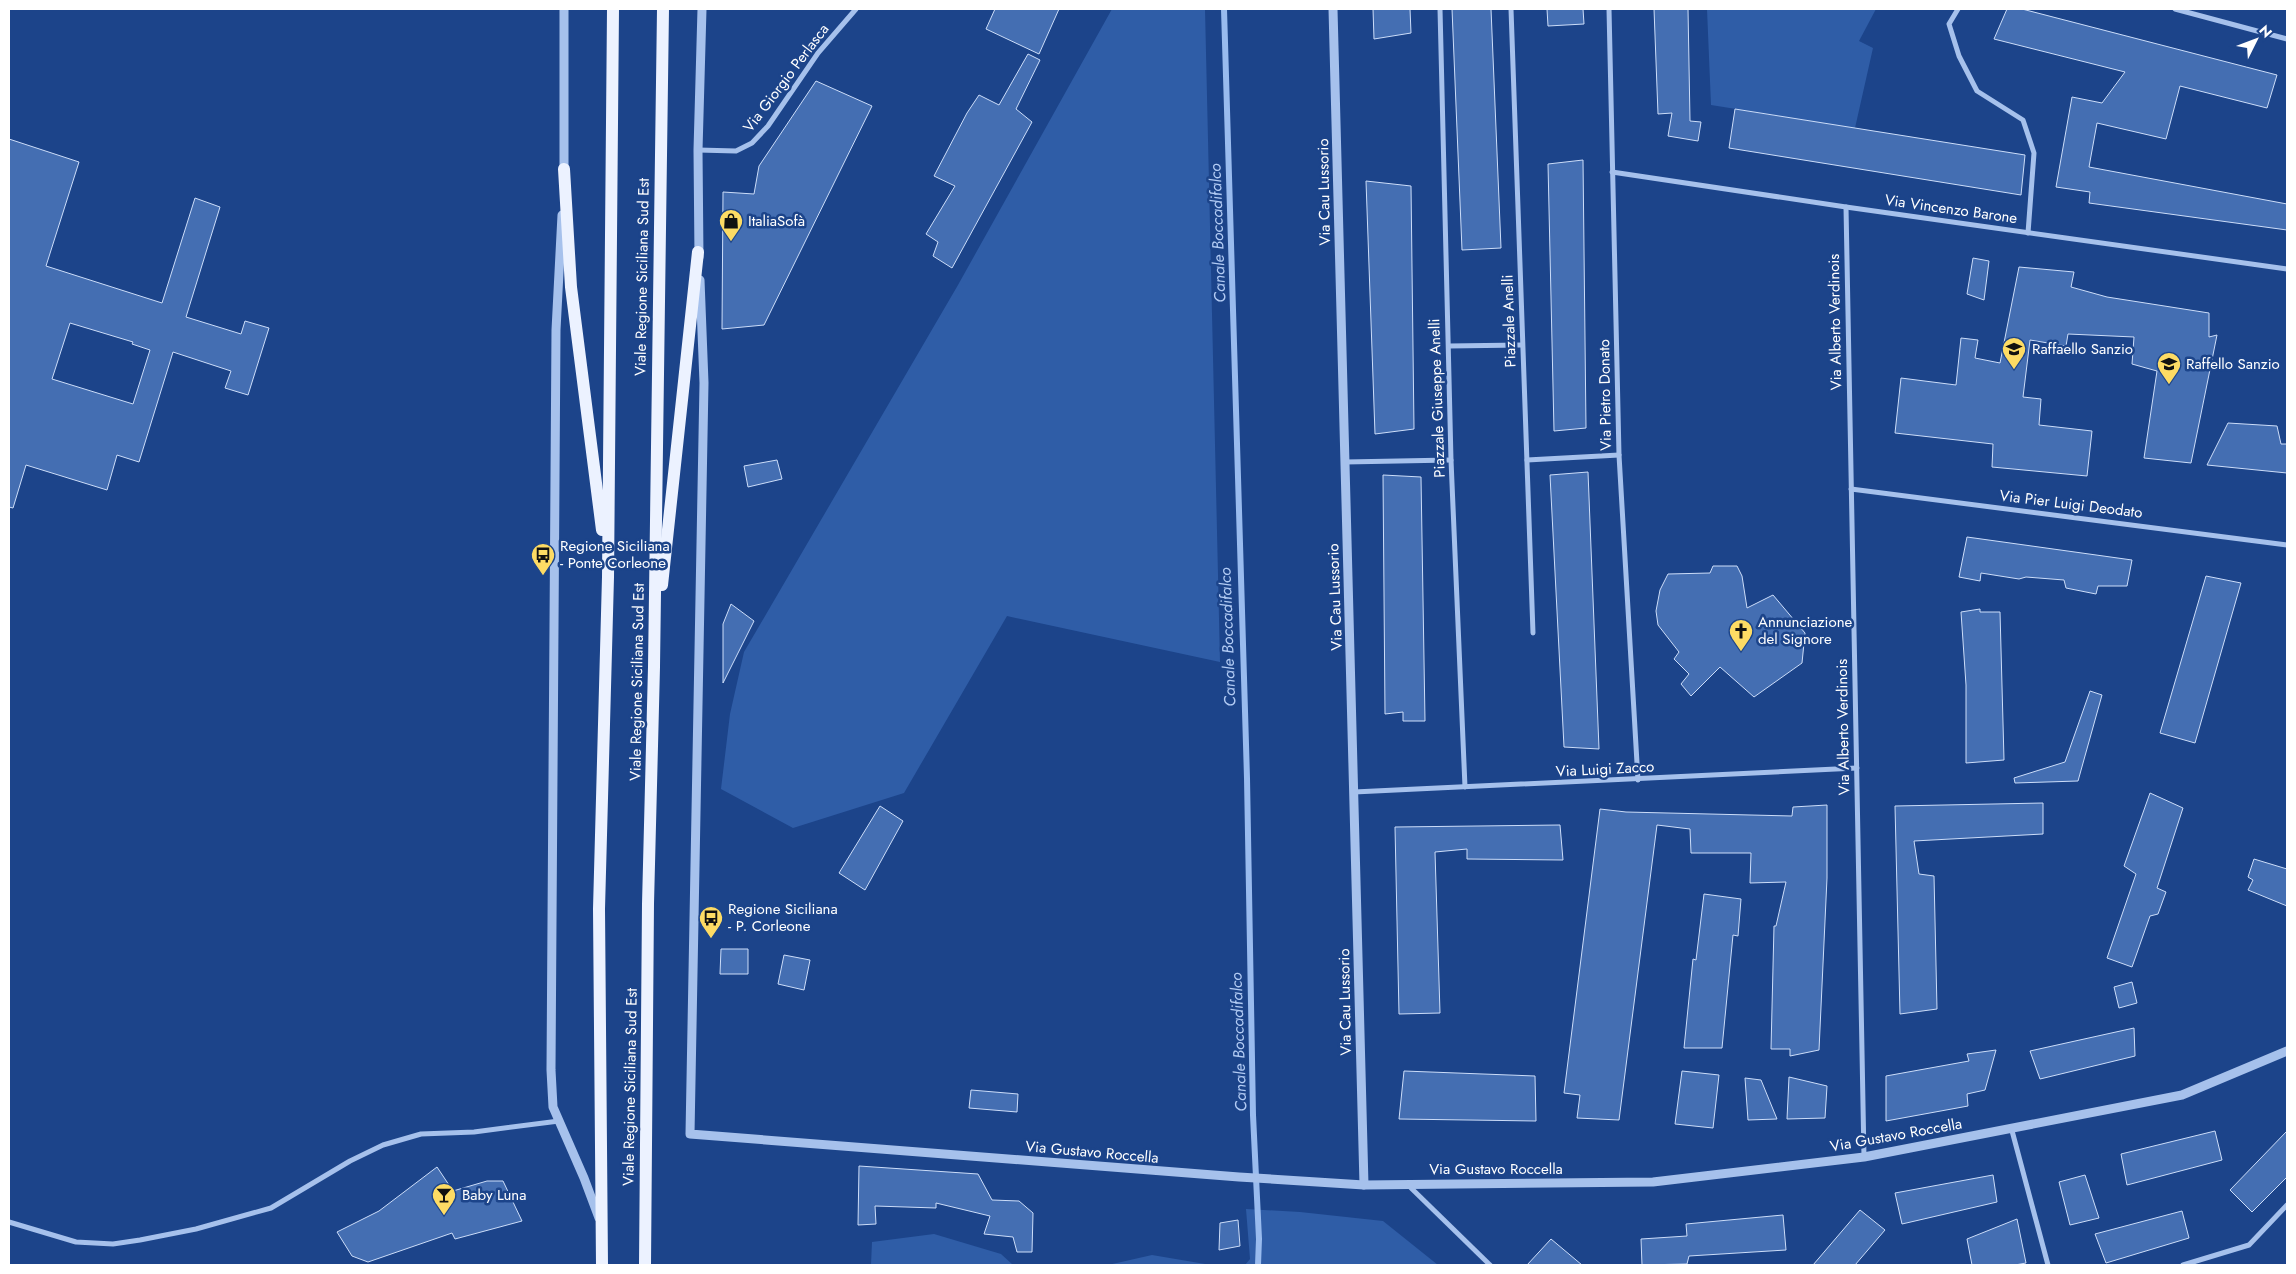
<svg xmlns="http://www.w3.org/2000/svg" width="2296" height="1274" font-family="Jost,sans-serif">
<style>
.green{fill:#2f5da7}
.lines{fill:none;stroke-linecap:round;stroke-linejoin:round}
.stream{stroke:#9be;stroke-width:6}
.building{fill:#446eb2;stroke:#ccddf9;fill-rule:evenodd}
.minor{stroke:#a6c1ec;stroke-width:5}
.tertiary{stroke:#a6c1ec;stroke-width:9}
.primary{stroke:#ecf2ff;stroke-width:12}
.labels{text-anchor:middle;stroke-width:5;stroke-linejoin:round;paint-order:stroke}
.street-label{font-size:15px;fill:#fff;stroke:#1c448a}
.poi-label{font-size:15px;fill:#fff;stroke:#1c448a;text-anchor:start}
.water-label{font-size:16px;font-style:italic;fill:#b2cbf4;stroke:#1c448a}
</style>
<rect width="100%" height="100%" fill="#1c448a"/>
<g class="green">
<path d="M1112,9H1205L1220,662L1007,616L904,793L793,828L721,789L730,714L744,652L958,285Z"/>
<path d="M1707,9H1876L1859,41L1873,48L1855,128L1711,105Z"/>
<path d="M1246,1209L1300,1212L1383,1221L1438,1265H1245L1250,1259Z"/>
<path d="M934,1234L1001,1254L1013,1265H871L872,1242Z"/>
<path d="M1152,1255L1211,1265H1108Z"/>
</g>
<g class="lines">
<path class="stream" d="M1224,9L1247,778L1253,1115L1259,1239L1258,1265"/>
</g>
<g class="building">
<path d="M995,9H1059L1039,54L986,29Z"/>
<path d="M1373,9H1410L1411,33L1374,39Z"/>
<path d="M1452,9H1491L1501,248L1462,250Z"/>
<path d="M1547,9H1583L1584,24L1548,26Z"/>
<path d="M1654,9H1688L1690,121L1701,122L1698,141L1668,136L1672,113L1658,114Z"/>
<path d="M2007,9H2022L2277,75L2267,108L2180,86L2166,139L2097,123L2089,167L2287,204V230L2089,203L2090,192L2056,187L2072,97L2102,103L2125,72L1994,39Z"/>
<path d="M1028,54L1040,60L1016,109L1032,122L952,268L933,256L938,242L926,234L955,186L934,176L967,113L979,95L999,105Z"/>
<path d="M816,81L872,106L764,325L722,329L723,192L754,194L759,166Z"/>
<path d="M1735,109L2025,155L2021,195L1729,148Z"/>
<path d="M9,139L79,162L46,266L162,303L195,198L220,207L186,317L241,334L245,321L269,328L248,395L225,388L231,371L173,352L139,462L117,455L107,490L26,465L13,508L9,507ZM70,323L133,342L132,344L150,350L133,404L52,379Z"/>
<path d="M1583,160L1586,428L1554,431L1548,164Z"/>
<path d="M1366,181L1411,186L1414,429L1375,434Z"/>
<path d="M1973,258L1989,261L1984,300L1967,294Z"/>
<path d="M2019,267L2074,272L2071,287L2107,297L2209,313V337L2217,335L2191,463L2144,458L2157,371L2132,364L2134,337L2068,334L2066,346L2030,340L2023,397L2041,399L2039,425L2092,431L2087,476L1992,467L1993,444L1895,433L1901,378L1956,385L1961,338L1978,340L1975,358L2000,363Z"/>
<path d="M2228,423L2277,426L2281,444H2287V473L2207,465Z"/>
<path d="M777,460L782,479L748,487L744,466Z"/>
<path d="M1588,472L1599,749L1564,747L1550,475Z"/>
<path d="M1383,475L1421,477L1425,721H1403V712L1385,714Z"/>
<path d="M1967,537L2132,560L2127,586H2098L2096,594L2066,588L2064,580L2026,577L2019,579L1981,573L1980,581L1959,577Z"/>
<path d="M1713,566H1737L1742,576L1747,608L1773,595L1805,633L1802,663L1754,697L1720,667L1691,696L1681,684L1689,674L1674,659L1679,652L1658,625L1656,611L1660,590L1668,574L1710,573Z"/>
<path d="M2206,576L2241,583L2195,743L2160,733Z"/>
<path d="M731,604L754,621L723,683V624Z"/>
<path d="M1980,609V612H2000L2004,760L1966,763V685L1961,612Z"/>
<path d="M2090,691L2102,695L2078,781L2015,783L2014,778L2065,762Z"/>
<path d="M2150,793L2183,808L2157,888L2166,892L2158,914L2150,916L2132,967L2107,958L2136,874L2124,866Z"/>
<path d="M2043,803V834L1914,841L1919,874L1934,876L1937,1009L1900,1014L1895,806Z"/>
<path d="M1827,805V878L1819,1050L1790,1056V1049H1771L1774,926H1776L1786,882L1750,883L1751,853H1691L1690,829L1657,825L1619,1120L1577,1118L1580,1095L1564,1093L1600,809L1626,812L1792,816L1793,807Z"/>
<path d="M880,806L903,821L865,890L839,873Z"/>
<path d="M1560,825L1563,860L1467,859V849L1435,852L1440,1013L1399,1014L1395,827Z"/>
<path d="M2254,859L2287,869V906L2248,890L2253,880L2248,877Z"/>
<path d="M1704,894L1741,899L1738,936L1733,935L1722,1048H1684L1693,959L1696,960Z"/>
<path d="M721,949H748V974H720Z"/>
<path d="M784,955L810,960L804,990L778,984Z"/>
<path d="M2132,982L2137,1003L2119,1008L2114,987Z"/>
<path d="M2134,1028L2135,1056L2040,1079L2030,1051Z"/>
<path d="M1996,1050L1985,1090L1967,1094L1968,1106L1886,1121V1076L1969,1061L1967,1054Z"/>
<path d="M1404,1071L1535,1076L1536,1121L1399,1119Z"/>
<path d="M1682,1071L1719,1075L1713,1128L1675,1124Z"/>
<path d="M1789,1077L1827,1086L1825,1118L1787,1119Z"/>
<path d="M1745,1078L1761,1080L1777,1119L1748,1120Z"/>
<path d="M971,1090L1018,1094L1017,1112L969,1108Z"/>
<path d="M2215,1131L2222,1160L2127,1185L2121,1154Z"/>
<path d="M2287,1131V1177L2252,1212L2230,1190Z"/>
<path d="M859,1166L978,1174L992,1200L1019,1201L1033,1213L1032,1252H1017L1013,1237L984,1234L990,1216L936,1203V1208L875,1206L876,1224L858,1225Z"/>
<path d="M437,1167L453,1191L487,1181H503L522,1221L455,1239L452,1233L368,1262L352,1256L337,1232L379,1211Z"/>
<path d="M1993,1175L1997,1202L1902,1224L1895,1193Z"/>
<path d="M2085,1175L2099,1218L2070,1225L2059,1182Z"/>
<path d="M1860,1210L1885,1230L1855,1265H1813Z"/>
<path d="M2182,1211L2189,1238L2106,1263L2095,1234Z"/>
<path d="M1783,1215L1786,1250L1689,1256L1687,1264L1642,1265L1641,1239L1687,1236L1686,1224Z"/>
<path d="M2017,1219L2026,1263L2015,1265H1972L1967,1239Z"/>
<path d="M1238,1220L1240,1246L1219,1250L1220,1223Z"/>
<path d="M1551,1239L1582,1265H1527Z"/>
</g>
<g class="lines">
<g class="minor">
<path d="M1440,9L1451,460L1465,787"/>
<path d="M1511,9L1533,633"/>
<path d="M1609,9L1619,455L1638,780"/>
<path d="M1958,9L1949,24L1959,56L1977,91L2023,120L2034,153L2028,233"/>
<path d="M2175,9L2287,39"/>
<path d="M698,150L736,151L752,143L768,126L818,53L856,9"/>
<path d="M1612,172L1846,207L2287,269"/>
<path d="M1846,207L1864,1157"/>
<path d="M1449,346L1522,345"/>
<path d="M1527,460L1619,455"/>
<path d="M1345,462L1451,460"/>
<path d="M1851,489L2287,545"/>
<path d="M1354,792L1857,768"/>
<path d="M2011,1127L2048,1265"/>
<path d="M1409,1186L1490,1265"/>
<path d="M9,1222L76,1242L113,1244L140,1240L196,1229L271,1208L350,1161L383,1145L421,1134L474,1132L559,1121"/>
<path d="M2183,1265L2249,1245L2287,1205"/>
</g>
<g class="tertiary">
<path d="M1333,9L1364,1185"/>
<path d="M564,175V9"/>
<path d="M562,215L556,330L551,1070L553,1107L584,1178L599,1218"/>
<path d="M699,257L698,150L702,9"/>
<path d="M700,280L704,383L690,1134L1239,1177L1364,1185L1653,1182L1864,1157L2182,1095L2287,1051"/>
</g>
<g class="primary">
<path d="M564,169L571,287L602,530"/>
<path d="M662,585L698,252"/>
<path d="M602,1265L599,909L608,577L613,9"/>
<path d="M645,1265L648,904L654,667L663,9"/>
</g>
</g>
<defs>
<g id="shop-pin" transform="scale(1.25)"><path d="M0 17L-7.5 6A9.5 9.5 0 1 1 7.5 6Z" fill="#fddb64" stroke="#1c448a"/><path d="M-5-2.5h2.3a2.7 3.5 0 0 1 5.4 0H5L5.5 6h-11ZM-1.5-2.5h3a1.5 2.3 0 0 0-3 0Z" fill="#111"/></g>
<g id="school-pin" transform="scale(1.25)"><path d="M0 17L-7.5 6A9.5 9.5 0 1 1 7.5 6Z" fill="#fddb64" stroke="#1c448a"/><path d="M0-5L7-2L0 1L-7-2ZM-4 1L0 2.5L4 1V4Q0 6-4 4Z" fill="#111"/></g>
<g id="bus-pin" transform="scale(1.25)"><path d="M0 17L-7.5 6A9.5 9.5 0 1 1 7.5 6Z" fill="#fddb64" stroke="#1c448a"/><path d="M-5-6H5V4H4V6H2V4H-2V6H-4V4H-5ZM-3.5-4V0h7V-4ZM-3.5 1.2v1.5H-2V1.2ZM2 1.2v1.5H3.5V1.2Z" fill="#111"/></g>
<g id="church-pin" transform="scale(1.25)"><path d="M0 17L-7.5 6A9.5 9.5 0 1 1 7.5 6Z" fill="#fddb64" stroke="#1c448a"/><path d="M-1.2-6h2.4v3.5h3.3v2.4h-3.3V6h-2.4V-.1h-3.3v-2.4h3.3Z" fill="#111"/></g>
<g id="bar-pin" transform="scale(1.25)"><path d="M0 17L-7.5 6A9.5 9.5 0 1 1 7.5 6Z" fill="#fddb64" stroke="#1c448a"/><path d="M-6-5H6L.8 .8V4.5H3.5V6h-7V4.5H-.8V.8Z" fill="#111"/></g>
</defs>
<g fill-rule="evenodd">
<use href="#shop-pin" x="731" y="221"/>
<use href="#school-pin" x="2014" y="349"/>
<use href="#school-pin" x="2169" y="364"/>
<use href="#bus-pin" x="543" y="555"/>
<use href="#church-pin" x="1741" y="631"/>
<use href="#bus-pin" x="711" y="918"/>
<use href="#bar-pin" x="444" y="1195"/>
</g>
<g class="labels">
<g class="street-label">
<text transform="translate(786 78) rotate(-53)" y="5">Via Giorgio Perlasca</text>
<text transform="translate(1324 192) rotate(-91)" y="5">Via Cau Lussorio</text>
<text transform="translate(1951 209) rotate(8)" y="5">Via Vincenzo Barone</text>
<text transform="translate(642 277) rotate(-89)" y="5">Viale Regione Siciliana Sud Est</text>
<text transform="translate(1509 321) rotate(-92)" y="5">Piazzale Anelli</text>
<text transform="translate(1835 322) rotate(-91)" y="5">Via Alberto Verdinois</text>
<text transform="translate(1605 395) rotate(-91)" y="5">Via Pietro Donato</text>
<text transform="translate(1437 398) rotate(-92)" y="5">Piazzale Giuseppe Anelli</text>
<text transform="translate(2071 504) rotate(7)" y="5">Via Pier Luigi Deodato</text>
<text transform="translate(1335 597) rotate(-92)" y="5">Via Cau Lussorio</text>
<text transform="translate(637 682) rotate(-89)" y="5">Viale Regione Siciliana Sud Est</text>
<text transform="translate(1843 727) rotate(-91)" y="5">Via Alberto Verdinois</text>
<text transform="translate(1605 769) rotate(-3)" y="5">Via Luigi Zacco</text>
<text transform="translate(1345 1002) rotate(-91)" y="5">Via Cau Lussorio</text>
<text transform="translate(630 1087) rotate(-89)" y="5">Viale Regione Siciliana Sud Est</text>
<text transform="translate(1896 1135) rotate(-10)" y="5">Via Gustavo Roccella</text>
<text transform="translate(1092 1152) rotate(5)" y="5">Via Gustavo Roccella</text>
<text x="1496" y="1174">Via Gustavo Roccella</text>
</g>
<g class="poi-label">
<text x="748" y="226">ItaliaSofà</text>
<text x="2032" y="354">Raffaello Sanzio</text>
<text x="2186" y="369">Raffello Sanzio</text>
<text x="560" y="551">Regione Siciliana<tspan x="560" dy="17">- Ponte Corleone</tspan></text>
<text x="1758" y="627">Annunciazione<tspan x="1758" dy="17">del Signore</tspan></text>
<text x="728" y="914">Regione Siciliana<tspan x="728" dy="17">- P. Corleone</tspan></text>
<text x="462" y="1200">Baby Luna</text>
</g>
<g class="water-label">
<text transform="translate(1217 233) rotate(-92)" y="6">Canale Boccadifalco</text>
<text transform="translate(1227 637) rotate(-92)" y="6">Canale Boccadifalco</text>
<text transform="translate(1238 1042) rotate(-92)" y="6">Canale Boccadifalco</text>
</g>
</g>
<rect width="2296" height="1274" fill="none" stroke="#ffffff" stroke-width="20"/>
<g transform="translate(2256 40) rotate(48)" stroke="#1c448a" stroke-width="4" paint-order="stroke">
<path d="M0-4L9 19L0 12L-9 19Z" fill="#ffffff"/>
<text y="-8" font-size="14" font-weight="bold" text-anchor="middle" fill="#ffffff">N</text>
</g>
</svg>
